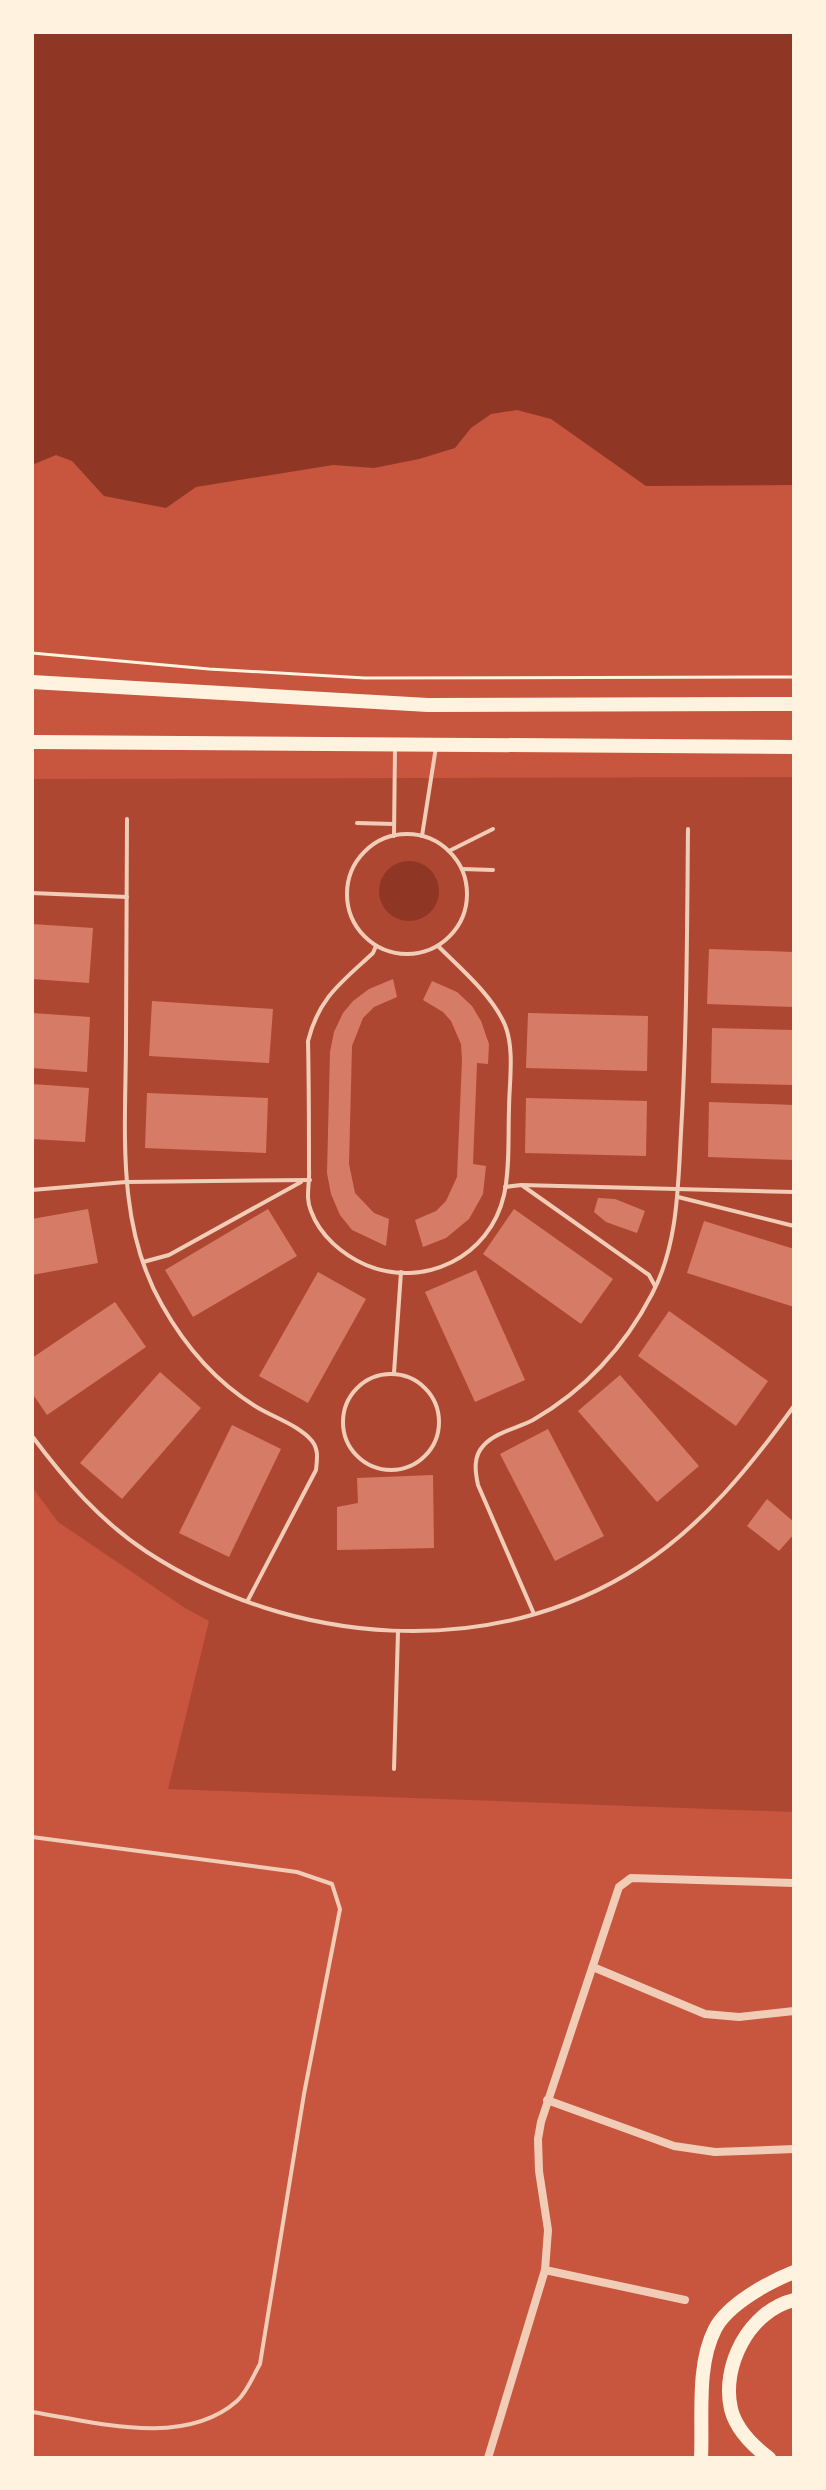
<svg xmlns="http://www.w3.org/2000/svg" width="826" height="2490" font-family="Figtree,sans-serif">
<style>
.green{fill:#ae4732}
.water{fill:#8f3625}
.building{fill:#d67c66}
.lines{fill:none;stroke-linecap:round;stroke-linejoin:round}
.path{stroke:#fff3e0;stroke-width:3}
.service{stroke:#f1ccb7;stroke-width:4}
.minor{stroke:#f1ccb7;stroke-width:8}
.primary{stroke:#fff3e0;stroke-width:14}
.trunk{stroke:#fff3e0;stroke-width:14}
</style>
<rect width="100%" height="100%" fill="#c8553d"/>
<path class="green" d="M794,777V1812L168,1789L209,1621L185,1608L58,1522L32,1487V779Z"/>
<g class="water">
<path d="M32,32H794V485L646,486L551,419L517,410L491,414L471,428L455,448L419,459L374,468L333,465L196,487L166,508L104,496L72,461L56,455L32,465Z"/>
<circle cx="409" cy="891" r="30"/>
</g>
<g class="building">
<path d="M32,924L93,928L89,983L32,979Z"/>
<path d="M709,949L794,952V1007L707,1004Z"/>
<path d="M393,979L397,997L374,1007L363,1018L352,1046L349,1164L355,1193L374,1213L389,1219L386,1246L352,1230L340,1215L331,1194L327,1173L330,1052L334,1032L343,1013L353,1001L369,989Z"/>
<path d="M432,981L457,992L472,1006L481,1021L489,1044L488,1064L477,1063L473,1164L486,1166L483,1194L469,1219L446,1238L423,1247L415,1220L436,1211L446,1201L457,1177L462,1060L461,1044L451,1021L443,1012L423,1000Z"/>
<path d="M152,1001L273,1009L269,1063L149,1056Z"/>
<path d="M32,1013L90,1017L87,1072L32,1068Z"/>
<path d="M528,1013L648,1016L647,1071L526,1068Z"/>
<path d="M712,1028L794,1030V1085L711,1083Z"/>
<path d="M32,1084L89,1088L85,1142L32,1139Z"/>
<path d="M147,1093L268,1098L266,1153L145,1148Z"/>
<path d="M526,1098L647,1101L646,1156L525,1153Z"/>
<path d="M709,1102L794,1105V1160L708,1157Z"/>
<path d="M598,1198L615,1199L645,1211L637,1233L606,1222L594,1212Z"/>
<path d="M88,1209L98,1263L32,1275V1219Z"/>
<path d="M268,1209L297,1256L193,1317L165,1270Z"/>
<path d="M514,1209L613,1279L581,1324L483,1254Z"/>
<path d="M704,1221L794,1249V1307L687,1273Z"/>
<path d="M476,1270L525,1380L475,1402L425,1292Z"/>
<path d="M318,1272L366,1299L308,1403L259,1376Z"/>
<path d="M115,1302L146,1347L47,1415L32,1393V1358Z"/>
<path d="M669,1311L768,1381L736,1426L638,1356Z"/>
<path d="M160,1372L201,1408L122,1499L80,1463Z"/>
<path d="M620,1375L699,1466L657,1502L578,1411Z"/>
<path d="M232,1425L281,1449L229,1557L179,1533Z"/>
<path d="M548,1429L604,1536L555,1561L500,1454Z"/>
<path d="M433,1475L434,1548L337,1550V1507L358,1503L357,1478Z"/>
<path d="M767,1499L794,1522V1534L779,1551L747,1526Z"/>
</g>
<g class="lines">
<path class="path" d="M32,653L209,669L365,678L794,677"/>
<g class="service">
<path d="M127,819C126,892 126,965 126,1037C126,1128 115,1223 162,1305C185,1346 215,1381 255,1406C272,1417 299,1425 312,1441C319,1450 317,1459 316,1470L248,1600"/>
<path d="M357,823L394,824"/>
<circle cx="407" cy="894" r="60"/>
<path d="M394,836L395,749"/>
<path d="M422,836L436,747"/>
<path d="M449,851L493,829"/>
<path d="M462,869L493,870"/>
<path d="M32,893L127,897"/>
<path d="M376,946L373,953C342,982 319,997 308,1041C309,1083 309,1126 309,1169C310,1183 305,1198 311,1211C320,1236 343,1255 366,1265C424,1289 490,1257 504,1195C510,1168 508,1137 509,1110C509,1083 515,1050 505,1025C492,995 460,968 438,946"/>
<path d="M523,1186L649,1275L655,1286"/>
<path d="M505,1187L521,1185L794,1192"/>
<path d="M32,1190L126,1182L310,1180"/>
<path d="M678,1197L794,1226"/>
<path d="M143,1262L169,1255L301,1182"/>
<path d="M394,1373L401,1272"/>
<circle cx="391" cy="1422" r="48"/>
<path d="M32,1436C65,1480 100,1521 147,1552C291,1646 492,1663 640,1566C703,1525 750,1467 794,1406"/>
<path d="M534,1614L478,1485C475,1471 473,1456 484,1445C496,1432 518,1428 533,1420C585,1390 625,1346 652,1294C678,1245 678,1186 681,1133C687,1031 687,931 688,829"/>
<path d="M394,1769L398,1632"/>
<path d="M32,1837L297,1872L332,1884L340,1909L304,2094L260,2364C253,2376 247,2392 237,2401C184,2448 95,2422 32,2412"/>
</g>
<g class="minor">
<path d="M593,1967L705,2014L739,2017L794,2011"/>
<path d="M547,2100L674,2146L715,2152L794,2149"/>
<path d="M545,2270L685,2300"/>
<path d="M488,2458L545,2270L548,2230L539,2171L538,2139L541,2122L619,1887L631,1878L794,1883"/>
</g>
<g class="primary">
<path d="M701,2458C703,2418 696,2366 715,2329C728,2304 769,2282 794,2272"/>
<path d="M769,2458C753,2446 736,2429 731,2409C721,2366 749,2311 794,2300"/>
</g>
<g class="trunk">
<path d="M32,682L428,705L794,704"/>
<path d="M32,742L794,747"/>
</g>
</g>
<rect width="826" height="2490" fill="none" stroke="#fff3e0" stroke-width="68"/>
</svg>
